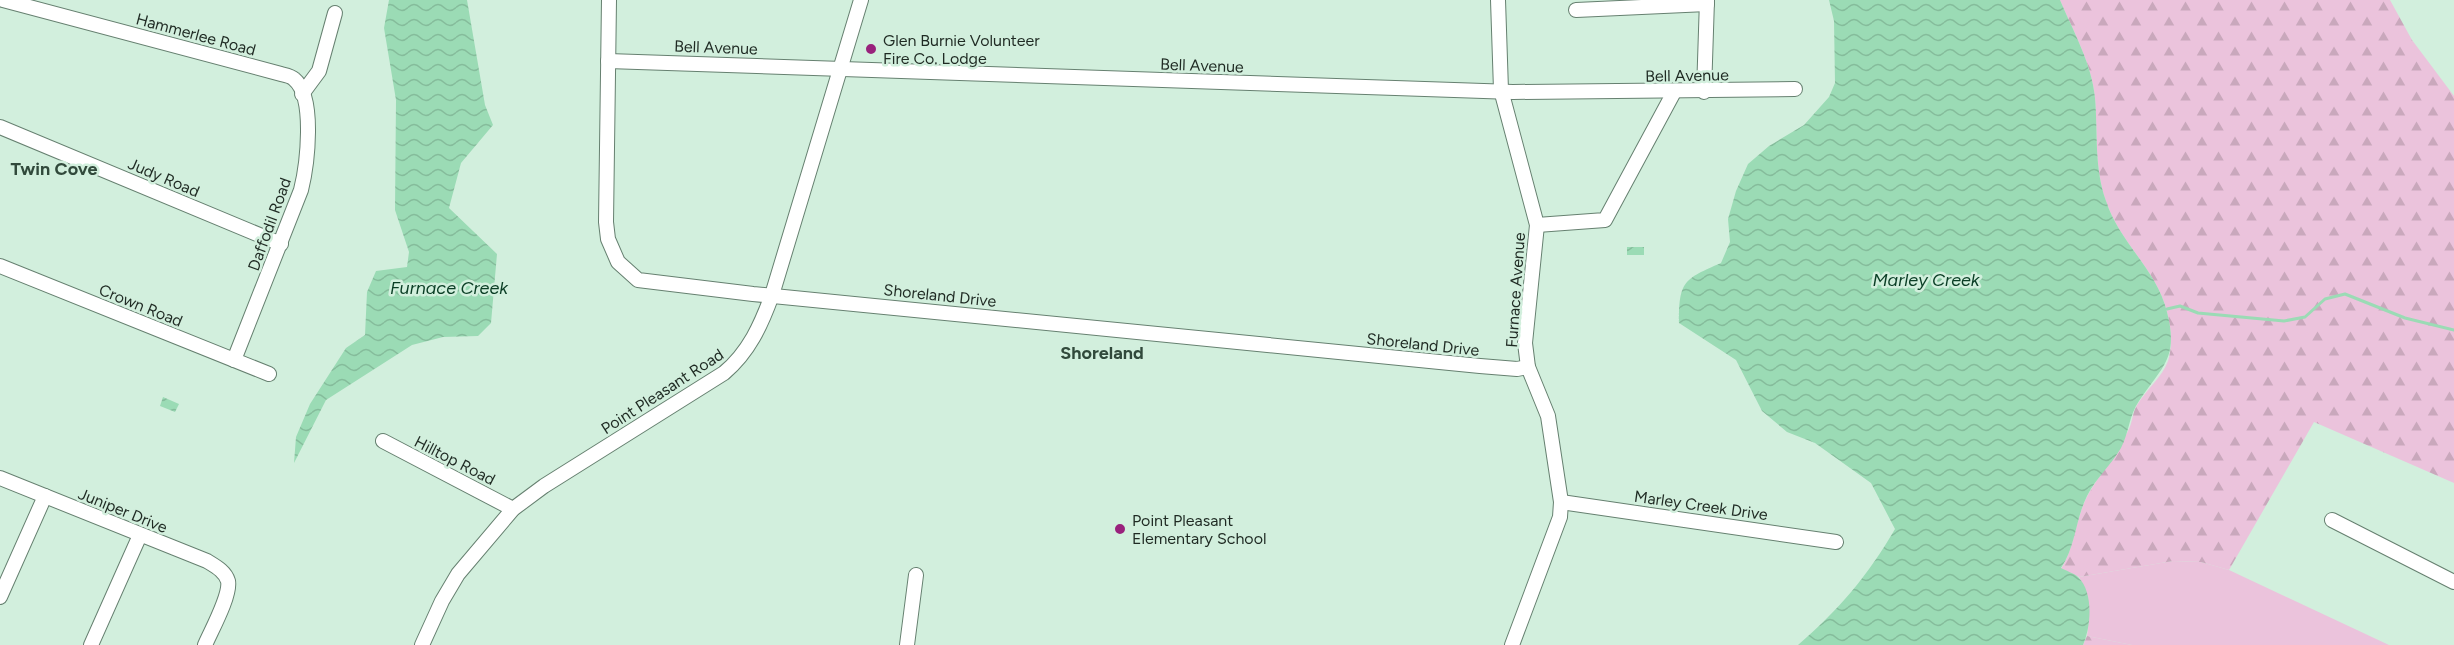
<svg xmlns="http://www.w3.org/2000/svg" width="2454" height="645" font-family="Figtree,sans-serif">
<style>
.grass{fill:#ebc3dc}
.forest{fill:url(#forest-firs)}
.water{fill:url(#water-waves)}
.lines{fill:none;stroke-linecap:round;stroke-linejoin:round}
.stream{stroke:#9bdbb5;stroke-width:3}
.minor-casing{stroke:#668070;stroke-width:16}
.minor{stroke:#fff;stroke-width:14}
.poi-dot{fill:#99217c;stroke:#d2efdd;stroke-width:2}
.labels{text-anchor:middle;stroke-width:5;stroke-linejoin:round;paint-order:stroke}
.street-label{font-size:16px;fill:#1f2a23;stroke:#d2efdd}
.poi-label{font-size:16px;fill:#1f2a23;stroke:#d2efdd;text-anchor:start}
.neighbourhood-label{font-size:18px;font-weight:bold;fill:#31493b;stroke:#d2efdd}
.water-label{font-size:18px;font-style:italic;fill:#0a3e25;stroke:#d2efdd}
</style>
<defs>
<pattern id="forest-firs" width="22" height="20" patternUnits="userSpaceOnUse" patternTransform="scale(1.5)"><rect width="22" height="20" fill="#ebc3dc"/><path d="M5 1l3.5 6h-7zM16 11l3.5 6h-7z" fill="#c9a8bc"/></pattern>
<pattern id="water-waves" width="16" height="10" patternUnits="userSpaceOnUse" patternTransform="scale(1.5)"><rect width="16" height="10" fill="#9bdbb5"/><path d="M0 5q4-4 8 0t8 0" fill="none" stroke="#85bc9b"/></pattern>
</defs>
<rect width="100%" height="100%" fill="#d2efdd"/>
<path class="grass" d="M2173,561L2201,562L2229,570L2389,645H2132L2087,636C2090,616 2089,595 2079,577Z"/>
<g class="forest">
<path d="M2060,0H2390L2412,40L2454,96V483L2314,422L2229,570L2201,562L2173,561L2079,577L2061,569C2076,545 2075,517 2089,493C2101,472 2118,453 2128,431C2133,422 2132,411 2139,402C2148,388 2162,377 2168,361C2173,345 2171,328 2167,312C2157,270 2119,242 2106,201C2094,167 2098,133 2095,98C2092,64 2073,31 2060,0Z"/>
<path d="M2087,636L2132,645H2083Z"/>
</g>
<g class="water">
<path d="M389,0H467L485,105L493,125L461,163L449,208L497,254L491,323L478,336L443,337L412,345L326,400L294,463L296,437L310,404L346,348L365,335L367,292L376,271L407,267L409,252L395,210L396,100L384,28Z"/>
<path d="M1829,0H2060C2073,31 2092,64 2095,98C2098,133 2094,167 2106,201C2119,242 2157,270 2167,312C2179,359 2162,366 2139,401C2129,415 2129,433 2121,448C2111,465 2096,478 2087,496C2075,520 2076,546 2061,568C2066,571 2074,573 2078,577C2094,592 2091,627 2083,645H1798C1838,611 1869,574 1895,529L1871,483L1815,443L1787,432L1762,411L1736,360L1679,323C1679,281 1684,279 1721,263L1730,242L1728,219L1736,191L1748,164L1769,146L1804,125L1829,97L1835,83L1834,21Z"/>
<rect x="1627" y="247" width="17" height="8"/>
<path d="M163,397L179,404L175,412L160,406Z"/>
</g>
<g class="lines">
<path class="stream" d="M2167,309L2180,306L2198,313L2284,321L2305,317L2325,299L2345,294L2405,318L2454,330"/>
<g class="minor-casing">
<g id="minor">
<path d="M3,0L281,74C285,75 291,76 294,79C316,97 307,166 301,190L234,360"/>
<path d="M609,0L606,222L608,239L618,262L638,280L753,294L1480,366L1517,369L1528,367"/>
<path d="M1498,0L1501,90L1537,225L1525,343L1528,367L1548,416L1561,502L1560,517L1512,645"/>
<path d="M1576,10L1707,4"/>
<path d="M608,61L1513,92L1795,89"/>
<path d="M1704,92L1707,0"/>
<path d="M302,94L319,71L335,13"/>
<path d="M0,127L281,244"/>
<path d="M1537,225L1605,220L1674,92"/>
<path d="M0,266L269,374"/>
<path d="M383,441L513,509"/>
<path d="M0,478L207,561C215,566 225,571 228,581C231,595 211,631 205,645"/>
<path d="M1561,502L1836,542"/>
<path d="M2332,520L2454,582"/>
<path d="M0,597L45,496"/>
<path d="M91,645L140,535"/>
<path d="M422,645L442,601L458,574L513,509L544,486L724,373C749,352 761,325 772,295L861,0"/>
<path d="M907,645L916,575"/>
</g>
</g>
<use href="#minor" class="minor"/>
</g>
<g class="poi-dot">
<circle cx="871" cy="49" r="6"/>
<circle cx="1120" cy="529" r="6"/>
</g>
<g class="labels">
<g class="street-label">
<text transform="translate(196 34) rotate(15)" y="6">Hammerlee Road</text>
<text transform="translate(716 47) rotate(2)" y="6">Bell Avenue</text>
<text transform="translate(1202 65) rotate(2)" y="6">Bell Avenue</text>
<text transform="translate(1687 75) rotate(-1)" y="6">Bell Avenue</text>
<text transform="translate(164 177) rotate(23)" y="6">Judy Road</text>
<text transform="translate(269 224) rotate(-70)" y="6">Daffodil Road</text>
<text transform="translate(1515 290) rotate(-86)" y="6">Furnace Avenue</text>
<text transform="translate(940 295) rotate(6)" y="6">Shoreland Drive</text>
<text transform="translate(141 305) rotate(22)" y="6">Crown Road</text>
<text transform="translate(1423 344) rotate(6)" y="6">Shoreland Drive</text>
<text transform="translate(662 391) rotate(-33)" y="6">Point Pleasant Road</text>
<text transform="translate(455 460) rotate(27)" y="6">Hilltop Road</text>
<text transform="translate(1701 505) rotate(8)" y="6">Marley Creek Drive</text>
<text transform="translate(123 510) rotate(22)" y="6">Juniper Drive</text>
</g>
<g class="poi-label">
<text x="883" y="46">Glen Burnie Volunteer<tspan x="883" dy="18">Fire Co. Lodge</tspan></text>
<text x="1132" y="526">Point Pleasant<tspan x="1132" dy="18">Elementary School</tspan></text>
</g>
<g class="neighbourhood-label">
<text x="54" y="175">Twin Cove</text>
<text x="1102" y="359">Shoreland</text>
</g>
<g class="water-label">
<text x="1926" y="286">Marley Creek</text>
<text x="449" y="294">Furnace Creek</text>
</g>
</g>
</svg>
